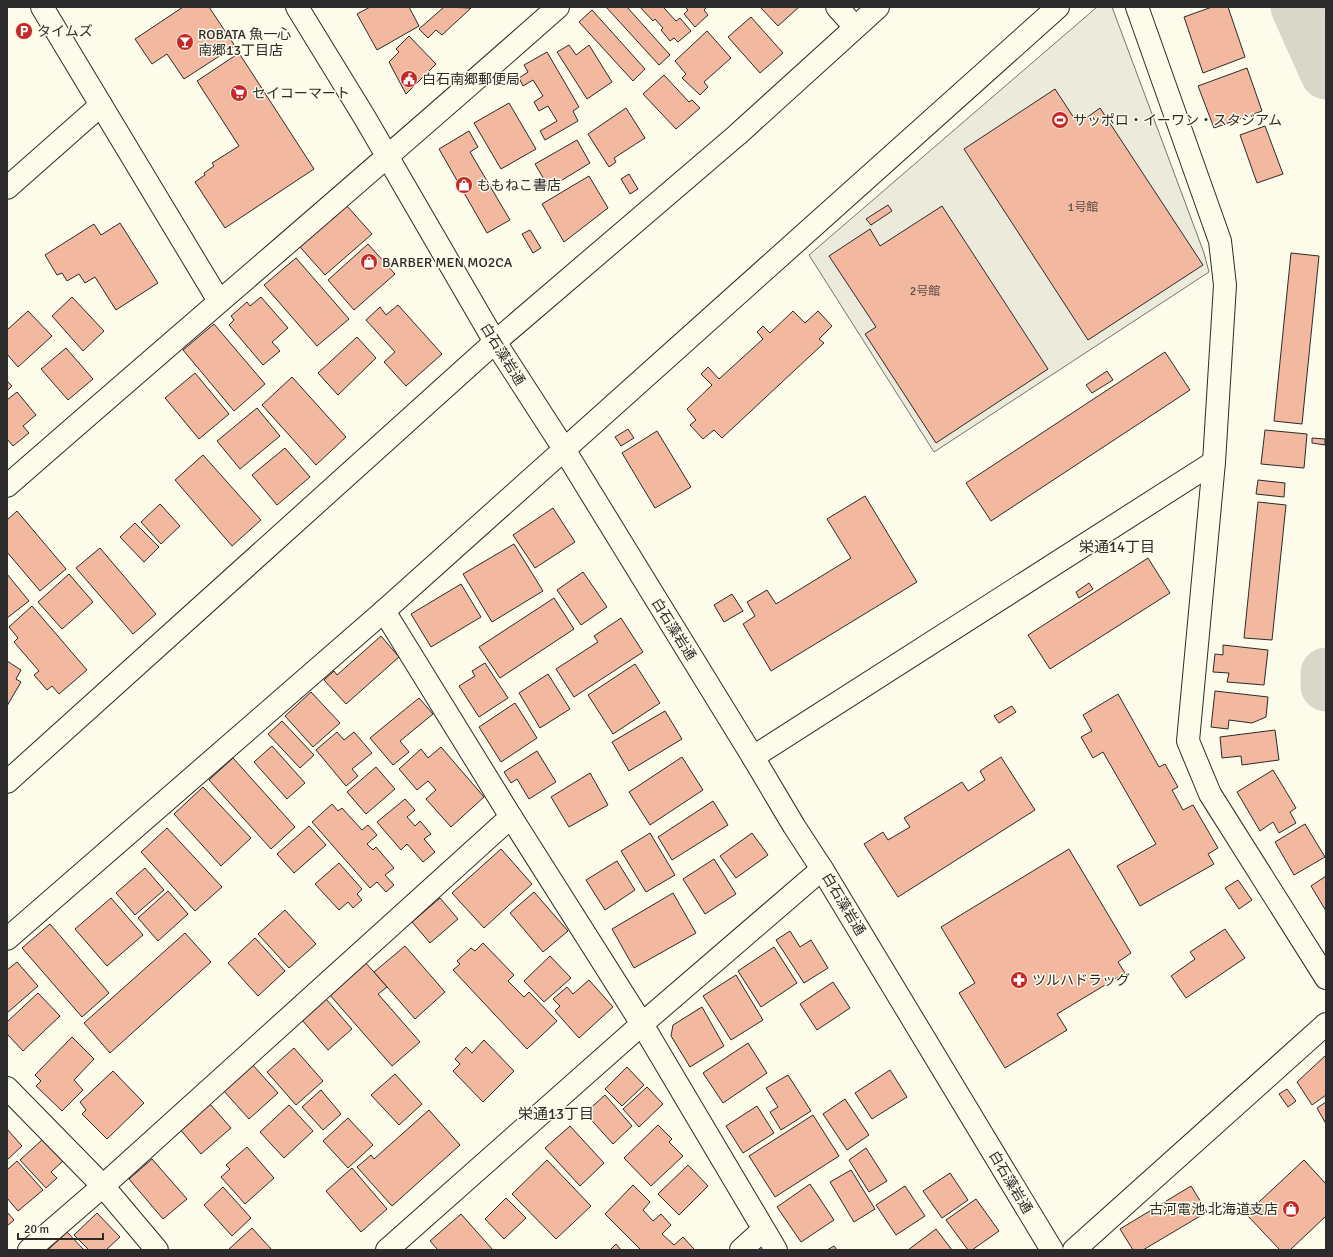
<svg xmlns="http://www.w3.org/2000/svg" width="1333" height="1257" font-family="Signika,'Noto Sans JP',sans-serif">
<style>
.green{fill:#ecebdb;stroke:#74746e}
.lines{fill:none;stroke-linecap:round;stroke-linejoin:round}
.river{stroke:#d8d7c9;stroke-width:51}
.building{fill:#f2b8a0;stroke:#2b2b2b}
.minor-casing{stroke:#2b2b2b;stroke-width:24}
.secondary-casing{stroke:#2b2b2b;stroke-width:24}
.minor{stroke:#fdfbea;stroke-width:22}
.secondary{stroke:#fdfbea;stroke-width:22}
.labels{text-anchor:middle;stroke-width:3;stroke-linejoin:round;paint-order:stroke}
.number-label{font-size:12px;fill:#5d4e48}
.poi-label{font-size:14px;fill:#2b2b2b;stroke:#fdfbea;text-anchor:start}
.street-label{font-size:14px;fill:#2b2b2b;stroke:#fdfbea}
.neighbourhood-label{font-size:15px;fill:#2b2b2b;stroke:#fdfbea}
</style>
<rect width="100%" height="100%" fill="#fdfbea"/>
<path class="green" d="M1097,7H1112L1204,253L1209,272L934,452L809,255Z"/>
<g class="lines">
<g class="river">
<path d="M1296,7L1326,74"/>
<path d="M1326,673V686"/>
</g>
</g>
<g class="building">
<path d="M183,7H209L235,46L184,79L167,54L152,64L135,39Z"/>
<path d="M370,7H409L419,26L377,50L357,14Z"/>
<path d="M444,7L471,8L442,35L436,30L428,38L419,29Z"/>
<path d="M606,7H627L670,55L659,65Z"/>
<path d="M640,7H663L676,21L680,18L691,31L678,42L674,38L670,41L661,30L663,28L655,19L653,21Z"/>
<path d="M685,7H707L704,10L708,15L695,27L684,14L688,10Z"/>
<path d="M760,7H799L778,26Z"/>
<path d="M1212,7H1228L1245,57L1203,73L1184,17Z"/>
<path d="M592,10L645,69L633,81L579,22Z"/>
<path d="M751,17L783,53L760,73L728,37Z"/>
<path d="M707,31L731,58L704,82L708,87L700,95L682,78L686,74L675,61Z"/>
<path d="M409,36L436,64L406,94L389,62L399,52L396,49Z"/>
<path d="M569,45L576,55L589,45L612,82L587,99L557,52Z"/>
<path d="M547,52L579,107L573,111L578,121L545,140L540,131L557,121L548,106L539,111L534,102L543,96L533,80L523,86L519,78L528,72L524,65Z"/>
<path d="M239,53L314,169L225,228L195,182L205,175L204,173L214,166L212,163L239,146L197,81Z"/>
<path d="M1247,68L1262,111L1214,128L1198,86Z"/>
<path d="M664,75L689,102L692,100L700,108L676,129L643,94Z"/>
<path d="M1055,89L1078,124L1100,108L1203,265L1088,340L964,149Z"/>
<path d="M509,103L536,149L501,169L474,123Z"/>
<path d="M626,108L645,138L614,158L616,162L609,167L588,134Z"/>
<path d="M1265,126L1283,174L1257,183L1240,135Z"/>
<path d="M469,131L478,147L470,152L510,220L487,233L439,149Z"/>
<path d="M577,140L590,163L549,188L535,164Z"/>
<path d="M629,174L638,189L630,194L621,179Z"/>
<path d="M589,176L608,208L564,242L542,204Z"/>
<path d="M888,205L892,211L871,225L866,219Z"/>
<path d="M347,206L372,234L325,275L300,247Z"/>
<path d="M942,206L1048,369L936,443L865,334L876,327L829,256L870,229L880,246Z"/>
<path d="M120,223L158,283L116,310L95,277L85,283L79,274L67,281L62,273L57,275L45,255L94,224L101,235Z"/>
<path d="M530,230L541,248L533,253L522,234Z"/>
<path d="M368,244L395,274L354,310L328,280Z"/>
<path d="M1291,253L1319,256L1302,424L1274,421Z"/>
<path d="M296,258L349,319L317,346L264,285Z"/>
<path d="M72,297L104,331L83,351L52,316Z"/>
<path d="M261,297L288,328L272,342L280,351L263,365L229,325L234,320L231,316L247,302L250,306Z"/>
<path d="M398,305L442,354L406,386L384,362L395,352L366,320L380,307L386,315Z"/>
<path d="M28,311L52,336L18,367L7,354V330Z"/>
<path d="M793,311L805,323L818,311L832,326L819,339L824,343L722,438L714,430L703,439L690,425L696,420L687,409L712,385L701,374L708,367L719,379L763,339L757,332L763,326L770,333Z"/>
<path d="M214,324L265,384L234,411L183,350Z"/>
<path d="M357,337L376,358L338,395L318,373Z"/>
<path d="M66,348L93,379L68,400L41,369Z"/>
<path d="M1165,352L1190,390L991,521L966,483Z"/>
<path d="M1107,371L1113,380L1092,393L1086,385Z"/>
<path d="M195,373L229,414L199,439L165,398Z"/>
<path d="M292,377L346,437L316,465L262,405Z"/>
<path d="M7,381L12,386L7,391Z"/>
<path d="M17,392L36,415L23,426L29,433L13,446L7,439V400Z"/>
<path d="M257,408L280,436L240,469L217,441Z"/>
<path d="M628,429L634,438L621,446L615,437Z"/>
<path d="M1265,430L1307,434L1304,468L1261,464Z"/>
<path d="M657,431L691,487L655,508L622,453Z"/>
<path d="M1312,438L1325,439V445L1312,443Z"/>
<path d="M285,448L310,477L277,505L252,475Z"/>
<path d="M203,455L261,520L232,546L175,480Z"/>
<path d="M1258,480L1285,483L1284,497L1256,494Z"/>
<path d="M865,496L917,582L771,671L743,624L755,616L747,602L767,590L776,604L851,558L827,519Z"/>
<path d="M1258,502L1286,505L1272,640L1244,638Z"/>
<path d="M160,504L180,526L161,544L141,522Z"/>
<path d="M553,508L575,542L535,568L513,535Z"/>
<path d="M17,511L66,569L40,591L7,552V520Z"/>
<path d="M135,523L159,547L144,562L120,537Z"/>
<path d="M514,544L543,591L492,622L463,574Z"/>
<path d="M100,548L156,614L133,634L76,568Z"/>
<path d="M1148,558L1170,593L1050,669L1028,635Z"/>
<path d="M583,572L607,607L581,625L557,590Z"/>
<path d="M7,574L29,601L7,618Z"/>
<path d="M69,574L93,602L62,629L38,602Z"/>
<path d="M1089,583L1093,589L1079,598L1076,592Z"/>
<path d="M461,584L481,617L431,647L411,614Z"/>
<path d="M732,594L743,611L724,622L714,605Z"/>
<path d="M554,598L574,629L500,678L479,647Z"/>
<path d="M32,606L87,670L59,694L52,686L47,690L34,675L39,671L14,642L18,638L9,627Z"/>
<path d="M621,618L643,652L574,697L556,669L598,642L594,636Z"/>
<path d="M381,636L399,657L346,704L324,680L334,671L337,675Z"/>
<path d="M1223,645L1268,650L1264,685L1227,682L1229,673L1213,672L1215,654L1223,655Z"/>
<path d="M7,661L21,670L16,679L21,682L7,706Z"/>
<path d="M485,663L508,698L479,717L459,686L475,676L472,671Z"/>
<path d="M635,664L660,703L613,734L588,695Z"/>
<path d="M548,674L570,709L540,728L519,693Z"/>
<path d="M1215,691L1268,697L1266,717L1252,723L1229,720L1228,729L1211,727Z"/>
<path d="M311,692L340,723L313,747L285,716Z"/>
<path d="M1118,694L1159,767L1165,764L1178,787L1172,790L1183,810L1193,805L1218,848L1208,854L1214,864L1140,906L1117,866L1156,844L1103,752L1093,758L1081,737L1092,731L1083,715Z"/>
<path d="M419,698L433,714L400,741L409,752L393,765L370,738Z"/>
<path d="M515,703L537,738L501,762L479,727Z"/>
<path d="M1012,706L1016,712L999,723L994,716Z"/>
<path d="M665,711L682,739L629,771L612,742Z"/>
<path d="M282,721L314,755L300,768L268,734Z"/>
<path d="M1275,730L1279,760L1242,765L1241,756L1222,758L1220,737Z"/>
<path d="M337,732L344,740L354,732L372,753L352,769L358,776L346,786L316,750Z"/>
<path d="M272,746L305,783L287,799L254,762Z"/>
<path d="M441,747L484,797L451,827L426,799L436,790L428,781L417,790L399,769L421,749L428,758Z"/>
<path d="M537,751L556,782L529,799L517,779L511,783L504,772Z"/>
<path d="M682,757L703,790L650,825L629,792Z"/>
<path d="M1001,757L1035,810L898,897L864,844L883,832L888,840L910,827L904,818L962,782L968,791L985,780L980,771Z"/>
<path d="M233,758L295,827L271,849L209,780Z"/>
<path d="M376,767L395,789L366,814L347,792Z"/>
<path d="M1273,770L1296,808L1290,812L1296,823L1279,833L1273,822L1260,831L1237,792Z"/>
<path d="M590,773L608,805L569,827L551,797Z"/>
<path d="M203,787L251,838L221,866L174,814Z"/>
<path d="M405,799L415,810L407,817L415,826L420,821L431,834L424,839L435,852L423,862L407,844L401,850L377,822Z"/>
<path d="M713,801L728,825L672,860L658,837Z"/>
<path d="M332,804L338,811L342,808L362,830L368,825L377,835L367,844L373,850L376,847L394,868L385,875L394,885L386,892L377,882L370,888L312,822Z"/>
<path d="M1305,824L1325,857L1294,875L1275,842Z"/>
<path d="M309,826L326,845L294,873L277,854Z"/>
<path d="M167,828L222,887L195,911L141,852Z"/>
<path d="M650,833L675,875L646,892L621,851Z"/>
<path d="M752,833L768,855L736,878L720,856Z"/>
<path d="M501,849L532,884L484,928L452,893Z"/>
<path d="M1069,849L1131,953L1118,962L1125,973L1057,1014L1067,1030L1005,1068L959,993L975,983L941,927Z"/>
<path d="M714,859L736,894L705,914L683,879Z"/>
<path d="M617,861L635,890L605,910L586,880Z"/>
<path d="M339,863L362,889L357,894L362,900L353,908L348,902L339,910L315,884Z"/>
<path d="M145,868L164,890L135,915L116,893Z"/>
<path d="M1326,876V911L1311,886Z"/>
<path d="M1238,880L1252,900L1239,909L1225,888Z"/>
<path d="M168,891L188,914L158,941L138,918Z"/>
<path d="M534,892L568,931L543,952L510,913Z"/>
<path d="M673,893L696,933L634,968L612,929Z"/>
<path d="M111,898L143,935L107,966L75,929Z"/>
<path d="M440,898L458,919L430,943L412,922Z"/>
<path d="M285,910L316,944L289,968L258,934Z"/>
<path d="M50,924L109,993L82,1017L22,948Z"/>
<path d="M1225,929L1245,958L1186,998L1171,976L1195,959L1190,952Z"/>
<path d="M790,931L800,947L811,940L828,968L804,983L776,940Z"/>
<path d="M185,933L211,962L110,1053L84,1023Z"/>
<path d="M255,938L285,971L258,996L228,963Z"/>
<path d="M483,943L514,975L508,981L524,997L529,992L557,1021L527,1049L453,970L460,964L457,961L471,948L475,951Z"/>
<path d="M405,946L445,992L415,1019L374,972Z"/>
<path d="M774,947L797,983L761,1007L738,971Z"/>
<path d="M550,956L571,978L544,1002L524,981Z"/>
<path d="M17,962L38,986L7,1013V970Z"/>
<path d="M365,962L387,987L378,994L420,1042L392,1066L329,994Z"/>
<path d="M736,975L763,1020L731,1040L703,996Z"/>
<path d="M589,980L613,1007L579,1038L555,1011L560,1006L553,999L567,987L573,994Z"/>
<path d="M833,982L850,1008L817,1030L800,1004Z"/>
<path d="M38,993L60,1016L23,1051L7,1034V1022Z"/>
<path d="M326,999L352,1029L328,1050L302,1020Z"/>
<path d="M702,1007L724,1046L690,1067L671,1036L673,1025Z"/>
<path d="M72,1037L94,1059L74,1080L83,1090L62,1111L36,1086L41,1081L35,1075Z"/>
<path d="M484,1040L514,1071L483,1102L453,1071L460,1064L455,1059L466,1047L472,1053Z"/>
<path d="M748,1043L767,1073L723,1103L703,1073Z"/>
<path d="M294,1048L323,1081L296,1105L267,1072Z"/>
<path d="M1326,1055V1095L1312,1105L1297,1082Z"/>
<path d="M251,1063L278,1093L249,1119L223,1090Z"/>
<path d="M627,1067L644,1085L622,1106L605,1089Z"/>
<path d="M890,1070L907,1097L872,1119L855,1093Z"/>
<path d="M113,1071L144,1103L107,1139L82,1114L86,1110L80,1102Z"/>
<path d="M395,1074L422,1104L399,1125L371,1095Z"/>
<path d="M788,1075L811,1111L781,1130L770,1112L778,1107L766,1088Z"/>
<path d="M647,1087L663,1104L639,1127L623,1109Z"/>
<path d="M1287,1089L1296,1101L1288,1107L1279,1094Z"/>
<path d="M321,1090L341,1114L323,1130L302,1107Z"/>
<path d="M605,1095L632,1126L613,1144L585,1113Z"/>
<path d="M845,1099L869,1135L847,1150L823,1114Z"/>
<path d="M1326,1102V1124L1317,1108Z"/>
<path d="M209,1103L231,1128L201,1154L179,1128Z"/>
<path d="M289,1105L313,1131L284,1158L260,1132Z"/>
<path d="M757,1106L774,1133L743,1153L726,1126Z"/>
<path d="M429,1110L460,1145L392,1206L357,1167L371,1155L374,1159Z"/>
<path d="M813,1115L839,1156L775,1197L749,1156Z"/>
<path d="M348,1118L373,1145L348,1168L323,1141Z"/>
<path d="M658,1125L672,1139L669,1142L683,1156L651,1186L624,1158Z"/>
<path d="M570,1126L604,1163L580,1186L545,1148Z"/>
<path d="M7,1129L22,1146L7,1160Z"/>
<path d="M43,1139L63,1161L51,1172L57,1178L46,1188L20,1160Z"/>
<path d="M247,1147L274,1178L245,1204L221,1177L230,1169L226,1165Z"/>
<path d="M866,1148L887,1181L869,1192L849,1160Z"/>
<path d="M152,1159L187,1199L163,1219L129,1179Z"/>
<path d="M547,1160L591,1206L556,1239L512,1194Z"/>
<path d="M1304,1160L1326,1184V1216L1290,1250H1280L1246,1214Z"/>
<path d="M17,1161L43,1190L18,1211L7,1198V1170Z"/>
<path d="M688,1165L708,1186L679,1215L658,1194Z"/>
<path d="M352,1168L387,1209L361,1232L326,1191Z"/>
<path d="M851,1170L875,1209L854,1222L830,1182Z"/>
<path d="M950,1173L968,1200L942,1218L923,1191Z"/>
<path d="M810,1184L834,1220L801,1242L777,1207Z"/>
<path d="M633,1185L650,1202L643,1210L653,1221L661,1214L671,1225L662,1234L674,1245L683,1237L694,1249L693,1250H641L605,1214Z"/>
<path d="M905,1186L925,1216L896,1235L876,1205Z"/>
<path d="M1191,1186L1207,1212L1143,1250H1133L1120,1229Z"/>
<path d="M223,1187L251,1218L232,1236L204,1205Z"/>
<path d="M506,1198L526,1218L504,1239L485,1219Z"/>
<path d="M976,1199L999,1231L972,1250H968L946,1220Z"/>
<path d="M7,1212L14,1220L7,1226Z"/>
<path d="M97,1213L120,1237L106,1250H89L74,1235Z"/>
<path d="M461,1214L493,1250H438L430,1241Z"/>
<path d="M252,1228L272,1250H228Z"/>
<path d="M936,1229L952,1250H908Z"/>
<path d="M67,1232L84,1250H48Z"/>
<path d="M616,1244L621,1250H610Z"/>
<path d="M834,1246L837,1250H827Z"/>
</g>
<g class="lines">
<g class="minor-casing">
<g id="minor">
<path d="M42,7L219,301"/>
<path d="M837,7L855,27"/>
<path d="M1137,7L1220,241L1225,285L1214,462L1188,741L1210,794L1326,978"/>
<path d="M7,188L101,105"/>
<path d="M7,486C190,326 376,168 558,7"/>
<path d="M384,611L511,817L642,1024L776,1250"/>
<path d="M753,757L1214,462"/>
<path d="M7,782L495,342L737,135L878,7"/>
<path d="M7,939L384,611L1058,7"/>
<path d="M7,1088L103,1186L157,1250"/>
<path d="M29,1250L103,1186L511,817"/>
<path d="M387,1250L642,1024L822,869"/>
<path d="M741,1250L763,1230"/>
<path d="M1074,1250L1326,1024"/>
</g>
</g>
<g class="secondary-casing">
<path id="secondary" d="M297,7L365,118L495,342L557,438L753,757L794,826L822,869L1052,1250"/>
</g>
<use href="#minor" class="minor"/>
<use href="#secondary" class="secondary"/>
</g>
<defs>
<g id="parking-disc" transform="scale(0.9)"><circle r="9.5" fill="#c62828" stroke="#fdfbea"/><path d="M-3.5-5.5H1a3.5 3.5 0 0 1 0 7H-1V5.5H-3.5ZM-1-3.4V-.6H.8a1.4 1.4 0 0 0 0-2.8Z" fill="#fff"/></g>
<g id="bar-disc" transform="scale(0.9)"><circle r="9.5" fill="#c62828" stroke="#fdfbea"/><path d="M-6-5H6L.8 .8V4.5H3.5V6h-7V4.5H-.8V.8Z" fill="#fff"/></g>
<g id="civic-disc" transform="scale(0.9)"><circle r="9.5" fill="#c62828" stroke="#fdfbea"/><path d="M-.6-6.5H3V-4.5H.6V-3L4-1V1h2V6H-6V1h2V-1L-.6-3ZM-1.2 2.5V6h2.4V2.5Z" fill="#fff"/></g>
<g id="supermarket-disc" transform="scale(0.9)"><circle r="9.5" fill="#c62828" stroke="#fdfbea"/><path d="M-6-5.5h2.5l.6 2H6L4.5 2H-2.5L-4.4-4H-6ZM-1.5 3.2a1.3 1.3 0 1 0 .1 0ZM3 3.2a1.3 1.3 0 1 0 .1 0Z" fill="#fff"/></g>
<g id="stadium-disc" transform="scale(0.9)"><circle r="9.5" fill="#c62828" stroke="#fdfbea"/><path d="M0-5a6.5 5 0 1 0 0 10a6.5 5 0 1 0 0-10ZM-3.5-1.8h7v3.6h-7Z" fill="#fff"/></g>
<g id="shop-disc" transform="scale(0.9)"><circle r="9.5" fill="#c62828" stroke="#fdfbea"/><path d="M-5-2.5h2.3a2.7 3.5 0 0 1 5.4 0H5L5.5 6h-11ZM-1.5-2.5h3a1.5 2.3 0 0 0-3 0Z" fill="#fff"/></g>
<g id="pharmacy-disc" transform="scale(0.9)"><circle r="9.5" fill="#c62828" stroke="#fdfbea"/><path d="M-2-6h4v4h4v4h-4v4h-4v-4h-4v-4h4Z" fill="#fff"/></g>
</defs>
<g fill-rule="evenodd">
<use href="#parking-disc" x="24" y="31"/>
<use href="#bar-disc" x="185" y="42"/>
<use href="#civic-disc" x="409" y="79"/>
<use href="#supermarket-disc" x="239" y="93"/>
<use href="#stadium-disc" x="1060" y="120"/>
<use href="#shop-disc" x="464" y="185"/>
<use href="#shop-disc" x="369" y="262"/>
<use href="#pharmacy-disc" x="1019" y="980"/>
<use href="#shop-disc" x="1291" y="1209"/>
</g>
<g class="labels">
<g class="number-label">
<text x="1083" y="211">1号館</text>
<text x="925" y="295">2号館</text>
</g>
<g class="poi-label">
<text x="37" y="36">タイムズ</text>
<text x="198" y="39">ROBATA 魚一心<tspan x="198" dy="16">南郷13丁目店</tspan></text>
<text x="422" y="84">白石南郷郵便局</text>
<text x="252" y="98">セイコーマート</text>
<text x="1073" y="125">サッポロ・イーワン・スタジアム</text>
<text x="477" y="190">ももねこ書店</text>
<text x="382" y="267">BARBER MEN MO2CA</text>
<text x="1032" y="985">ツルハドラッグ</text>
<text x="1278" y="1214" text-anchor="end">古河電池 北海道支店</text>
</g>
<g class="street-label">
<text transform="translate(503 354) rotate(58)" y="5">白石藻岩通</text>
<text transform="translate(674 629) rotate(58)" y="5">白石藻岩通</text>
<text transform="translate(844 904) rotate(59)" y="5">白石藻岩通</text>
<text transform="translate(1011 1182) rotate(59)" y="5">白石藻岩通</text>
</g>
<g class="neighbourhood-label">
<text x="1117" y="552">栄通14丁目</text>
<text x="556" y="1119">栄通13丁目</text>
</g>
</g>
<rect width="1333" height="1257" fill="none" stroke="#2b2b2b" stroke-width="16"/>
<path d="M18 1233v6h85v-6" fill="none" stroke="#2b2b2b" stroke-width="2"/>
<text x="24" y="1233" font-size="12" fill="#2b2b2b" stroke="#fdfbea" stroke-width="3" paint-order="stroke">20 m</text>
</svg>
